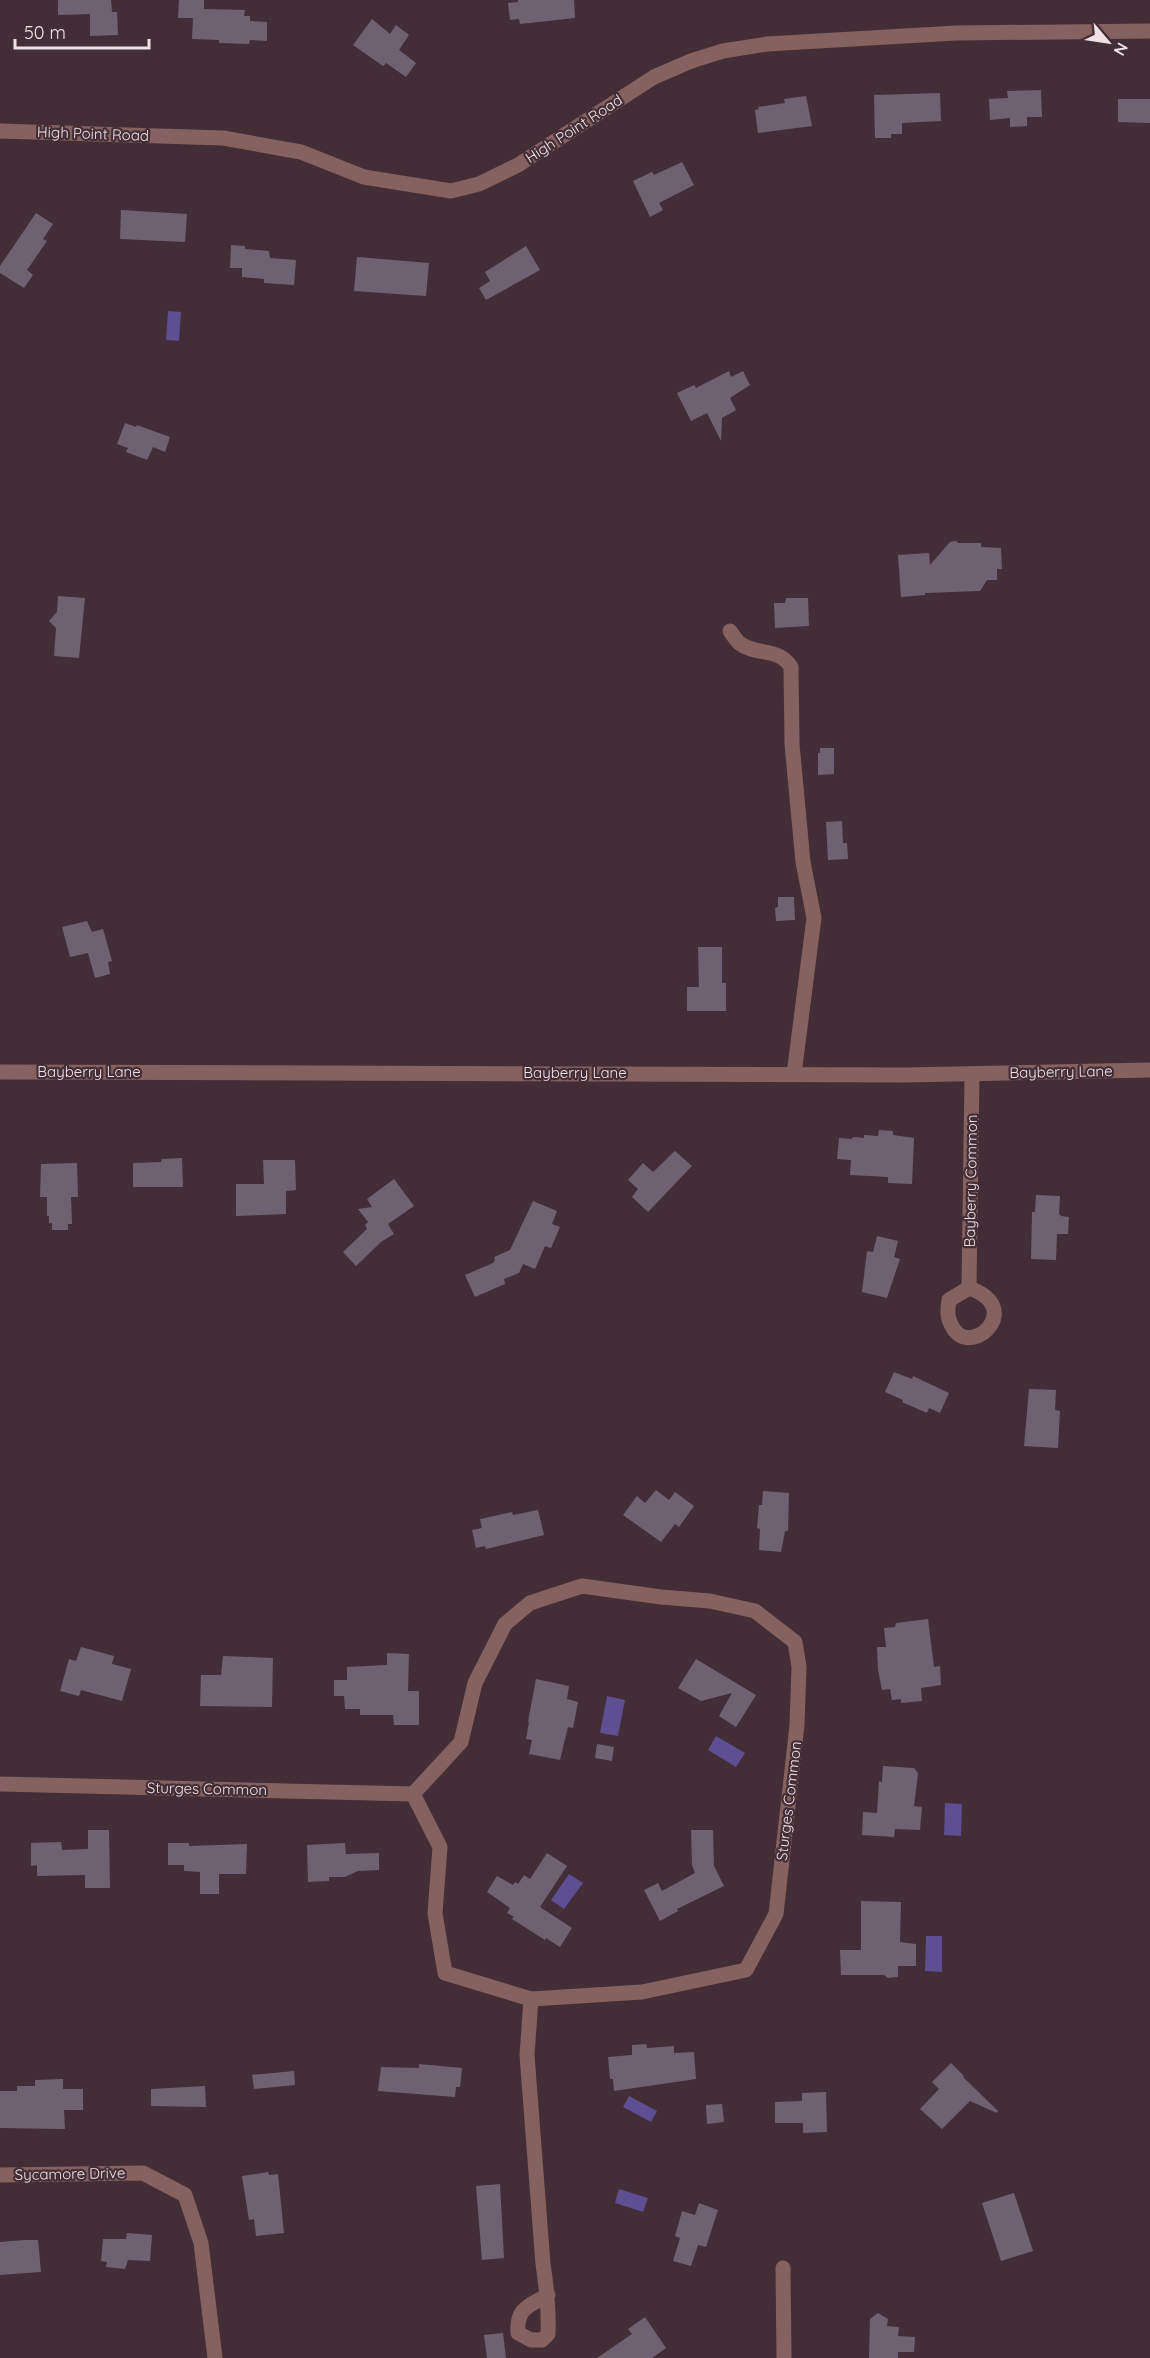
<svg xmlns="http://www.w3.org/2000/svg" width="1150" height="2358" font-family="Quicksand,sans-serif">
<style>
.water{fill:#5d4f91}
.building{fill:#706172}
.lines{fill:none;stroke-linecap:round;stroke-linejoin:round}
.minor{stroke:#85615f;stroke-width:15}
.labels{text-anchor:middle;stroke-width:4.5;stroke-linejoin:round;paint-order:stroke}
.street-label{font-size:15px;fill:#efe1e6;stroke:#432e37}
</style>
<rect width="100%" height="100%" fill="#432e37"/>
<g class="water">
<path d="M168,311L181,312L179,341L166,340Z"/>
<path d="M607,1696L625,1700L618,1736L600,1733Z"/>
<path d="M716,1736L745,1753L736,1767L708,1750Z"/>
<path d="M945,1803L962,1804L961,1836L944,1835Z"/>
<path d="M569,1874L583,1883L564,1909L551,1900Z"/>
<path d="M926,1936H942V1972L925,1971Z"/>
<path d="M629,2096L657,2111L651,2122L623,2107Z"/>
<path d="M619,2189L648,2198L643,2212L615,2203Z"/>
</g>
<g class="building">
<path d="M58,0H111L112,12H117L118,35L90,36V14L58,15Z"/>
<path d="M179,0H204V9L245,10L244,16H250V21L267,22V41L250,40L249,44L219,43V40L192,39L193,18H178Z"/>
<path d="M518,0H574L575,18L520,24L519,19L510,20L508,3L518,2Z"/>
<path d="M372,19L390,34L396,25L409,35L399,50L416,63L406,77L386,63L383,66L353,45Z"/>
<path d="M1041,90L1042,117H1027V126L1010,127V118L990,120L989,99L1008,98L1007,91Z"/>
<path d="M940,93L941,121L902,123V134H891V138H875L874,95Z"/>
<path d="M806,96L812,126L758,133L755,110L759,109L758,107L785,103L784,99Z"/>
<path d="M1118,99H1150V123L1118,122Z"/>
<path d="M682,162L694,185L659,203L663,210L650,217L633,181L652,172L654,175Z"/>
<path d="M121,210L187,214L185,242L120,239Z"/>
<path d="M36,213L53,224L43,239L47,241L27,270L33,275L24,288L0,273V266Z"/>
<path d="M231,245L245,246V249L269,251L270,258L296,260L294,285L264,283V279L242,277V268H230Z"/>
<path d="M526,246L540,270L486,300L479,288L490,281L485,272Z"/>
<path d="M357,257L429,263L426,296L354,291Z"/>
<path d="M729,371L731,377L743,371L750,385L730,398L736,410L722,418L721,441L707,413L691,421L677,393L694,385L696,388Z"/>
<path d="M125,423L136,427L137,425L170,437L165,452L153,447L147,460L126,452L128,448L117,444Z"/>
<path d="M956,541L958,543H981V547L1001,548L1002,569H997V580H987L980,591L925,593V595L901,597L898,555L929,553L930,565L950,542Z"/>
<path d="M58,596L85,598L79,658L54,656L56,628L49,621L57,612Z"/>
<path d="M786,598H808L809,626L775,628L774,603H785Z"/>
<path d="M820,748H834V774L818,775V753H820Z"/>
<path d="M842,821L843,843H847L848,859L828,860L826,822Z"/>
<path d="M778,897H794L795,920L776,921L775,908L778,907Z"/>
<path d="M87,921L92,932L103,929L112,961L108,962L110,974L95,978L88,953L70,957L62,927Z"/>
<path d="M698,947H722V983H726V1011H687V987H699Z"/>
<path d="M879,1130L893,1131V1135L914,1138L912,1184L888,1183V1177L850,1175L851,1160L837,1159L839,1138L852,1139L853,1137L864,1138V1135L878,1136Z"/>
<path d="M675,1151L692,1166L648,1212L632,1197L638,1189L628,1180L643,1163L653,1172Z"/>
<path d="M182,1158L183,1187H133V1163L161,1162L162,1159Z"/>
<path d="M263,1160H295L296,1190L286,1191V1214L236,1216V1184H264Z"/>
<path d="M77,1163L78,1197H71L72,1224H68V1230H52V1223H49V1216H47V1197H40L41,1164Z"/>
<path d="M394,1179L414,1206L388,1224L394,1234L381,1242L356,1266L343,1252L367,1229L365,1225L368,1222L358,1209L372,1207L367,1199Z"/>
<path d="M1036,1195L1060,1196L1059,1214L1061,1216L1069,1217L1068,1234H1057L1056,1260L1031,1259L1032,1212H1035Z"/>
<path d="M533,1201L557,1211L552,1224L560,1227L551,1248L545,1246L535,1269L523,1264L519,1273L504,1279L505,1284L475,1297L465,1275L493,1263L495,1260L494,1257L510,1250Z"/>
<path d="M877,1236L898,1241L894,1257L900,1259L887,1298L862,1292L867,1251L873,1252Z"/>
<path d="M894,1372L912,1379L913,1376L949,1393L940,1413L929,1408L927,1413L902,1402L903,1400L885,1392Z"/>
<path d="M1029,1389L1056,1390L1055,1410L1060,1411L1058,1448L1024,1446Z"/>
<path d="M656,1490L669,1500L675,1492L694,1506L679,1527L675,1524L661,1542L623,1515L637,1496L645,1503Z"/>
<path d="M763,1491L789,1493L788,1531H785L781,1552L759,1550L760,1529L757,1528L759,1505H762Z"/>
<path d="M538,1510L544,1535L486,1549L485,1546L476,1548L472,1530L482,1528L480,1519L512,1512L513,1515Z"/>
<path d="M928,1619L934,1667L940,1666L941,1685L921,1688L922,1701L901,1703V1699L892,1700L890,1689L882,1690L878,1670L877,1647H886L884,1628L895,1627L896,1623Z"/>
<path d="M81,1647L114,1656L112,1664L131,1669L122,1701L81,1690L79,1696L60,1691L69,1659L76,1661Z"/>
<path d="M387,1653L409,1654L408,1691H419V1725H394L393,1715H360V1709H345L344,1696H334V1680H347V1667L387,1665Z"/>
<path d="M223,1656L273,1658L272,1707L200,1706L201,1675H221Z"/>
<path d="M696,1659L756,1695L736,1727L719,1716L732,1693L701,1701L678,1688Z"/>
<path d="M536,1679L569,1686L567,1699L578,1702L573,1728L568,1727L560,1760L529,1754L532,1740L526,1739L529,1722H528Z"/>
<path d="M597,1744L614,1747L612,1761L595,1758Z"/>
<path d="M883,1766L914,1768L918,1773L914,1806L922,1807L920,1830L895,1829L894,1837L862,1835L863,1812L877,1813L879,1781L882,1782Z"/>
<path d="M88,1830H109L110,1888H85V1875L37,1876V1865L31,1866V1843L61,1842L62,1850L88,1849Z"/>
<path d="M691,1830H713L714,1866L724,1886L677,1909L678,1911L660,1921L644,1890L658,1883L662,1891L695,1873L692,1865Z"/>
<path d="M168,1843H189V1846L247,1844L246,1874H219V1894H200V1872L184,1871V1865H168Z"/>
<path d="M345,1843L346,1854L379,1853V1870L358,1871L345,1877H329V1881L308,1882L307,1845Z"/>
<path d="M547,1853L567,1866L540,1907L572,1928L560,1947L546,1938L545,1940L512,1919L514,1917L507,1913L510,1908L487,1892L497,1876L513,1885L515,1882L518,1884L524,1875L530,1879Z"/>
<path d="M861,1901L901,1902L900,1942L916,1944V1966H898V1977L888,1978L884,1975H841L840,1950H861Z"/>
<path d="M646,2044L647,2048L674,2046V2053L694,2052L696,2079L614,2091L613,2079H610L608,2057L632,2055V2045Z"/>
<path d="M951,2063L964,2076L963,2077L998,2111L997,2113L970,2101L942,2129L920,2109L939,2089L932,2082Z"/>
<path d="M419,2064L462,2068L460,2087H456L455,2097L378,2091L381,2067L419,2068Z"/>
<path d="M294,2071L295,2085L254,2089L252,2075Z"/>
<path d="M63,2079V2089H83V2110H64L65,2129L0,2128V2091H17V2086H35V2080Z"/>
<path d="M205,2086L206,2107L151,2106V2089Z"/>
<path d="M826,2092L827,2132L803,2133V2123H775V2102L802,2101V2093Z"/>
<path d="M722,2104L724,2122L707,2124L706,2105Z"/>
<path d="M268,2172L269,2175L278,2174L284,2233L256,2236L254,2219L249,2220L242,2176Z"/>
<path d="M500,2184L504,2258L482,2260L476,2186Z"/>
<path d="M1014,2193L1033,2251L1001,2261L982,2203Z"/>
<path d="M699,2203L718,2210L706,2247L698,2245L691,2266L673,2261L680,2238L675,2236L682,2211L695,2215Z"/>
<path d="M127,2233L152,2235L150,2261L128,2260L125,2269L106,2267L107,2262L101,2261L103,2239H126Z"/>
<path d="M25,2240H38L41,2272L0,2275V2242Z"/>
<path d="M878,2313L888,2319L887,2326L899,2327L898,2336L915,2337L914,2352H898V2358H869L870,2319Z"/>
<path d="M645,2317L666,2348L652,2358H597L632,2334L628,2329Z"/>
<path d="M503,2333L506,2358H487L484,2335Z"/>
</g>
<g class="lines">
<g class="minor">
<path d="M0,131L223,138L301,152L364,177L451,191L479,184L518,165L654,77L691,61L723,51L767,44L956,33L1150,31"/>
<path d="M730,631C733,635 736,640 739,643C756,656 779,647 791,667L792,744L803,862L814,918L794,1074"/>
<path d="M0,1072L906,1075L1150,1070"/>
<path d="M969,1288L949,1300C947,1312 947,1320 955,1331C975,1355 1024,1307 969,1288L972,1074"/>
<path d="M0,1784L413,1794L461,1742L475,1683L505,1624L530,1603L582,1586L661,1597L710,1601L755,1611L795,1642L799,1667L797,1725L776,1914L746,1970L642,1992L531,1999L445,1973L435,1913L440,1847L413,1794"/>
<path d="M531,1999L527,2055L543,2264C547,2290 549,2309 548,2334L542,2340H531L518,2333C516,2308 529,2306 548,2295"/>
<path d="M0,2175L143,2173L185,2195L201,2243L215,2358"/>
<path d="M783,2268L784,2358"/>
</g>
</g>
<g class="labels">
<g class="street-label">
<text transform="translate(574 129) rotate(-33)" y="5">High Point Road</text>
<text transform="translate(93 134) rotate(2)" y="5">High Point Road</text>
<text x="89" y="1077">Bayberry Lane</text>
<text transform="translate(1061 1072) rotate(-1)" y="5">Bayberry Lane</text>
<text x="575" y="1078">Bayberry Lane</text>
<text transform="translate(971 1181) rotate(-89)" y="5">Bayberry Common</text>
<text transform="translate(207 1789) rotate(1)" y="5">Sturges Common</text>
<text transform="translate(789 1801) rotate(-83)" y="5">Sturges Common</text>
<text transform="translate(70 2174) rotate(-1)" y="5">Sycamore Drive</text>
</g>
</g>
<g transform="translate(1108 42) rotate(119)" stroke="#432e37" stroke-width="4.5" paint-order="stroke">
<path d="M0-4.5L10 22L0 15L-10 22Z" fill="#efe1e6"/>
<text y="-9" font-size="16" font-weight="bold" text-anchor="middle" fill="#efe1e6">N</text>
</g>
<path d="M15 39v9h134v-9" fill="none" stroke="#efe1e6" stroke-width="3"/>
<text x="24" y="39" font-size="18" fill="#efe1e6" stroke="#432e37" stroke-width="4.5" paint-order="stroke">50 m</text>
</svg>
